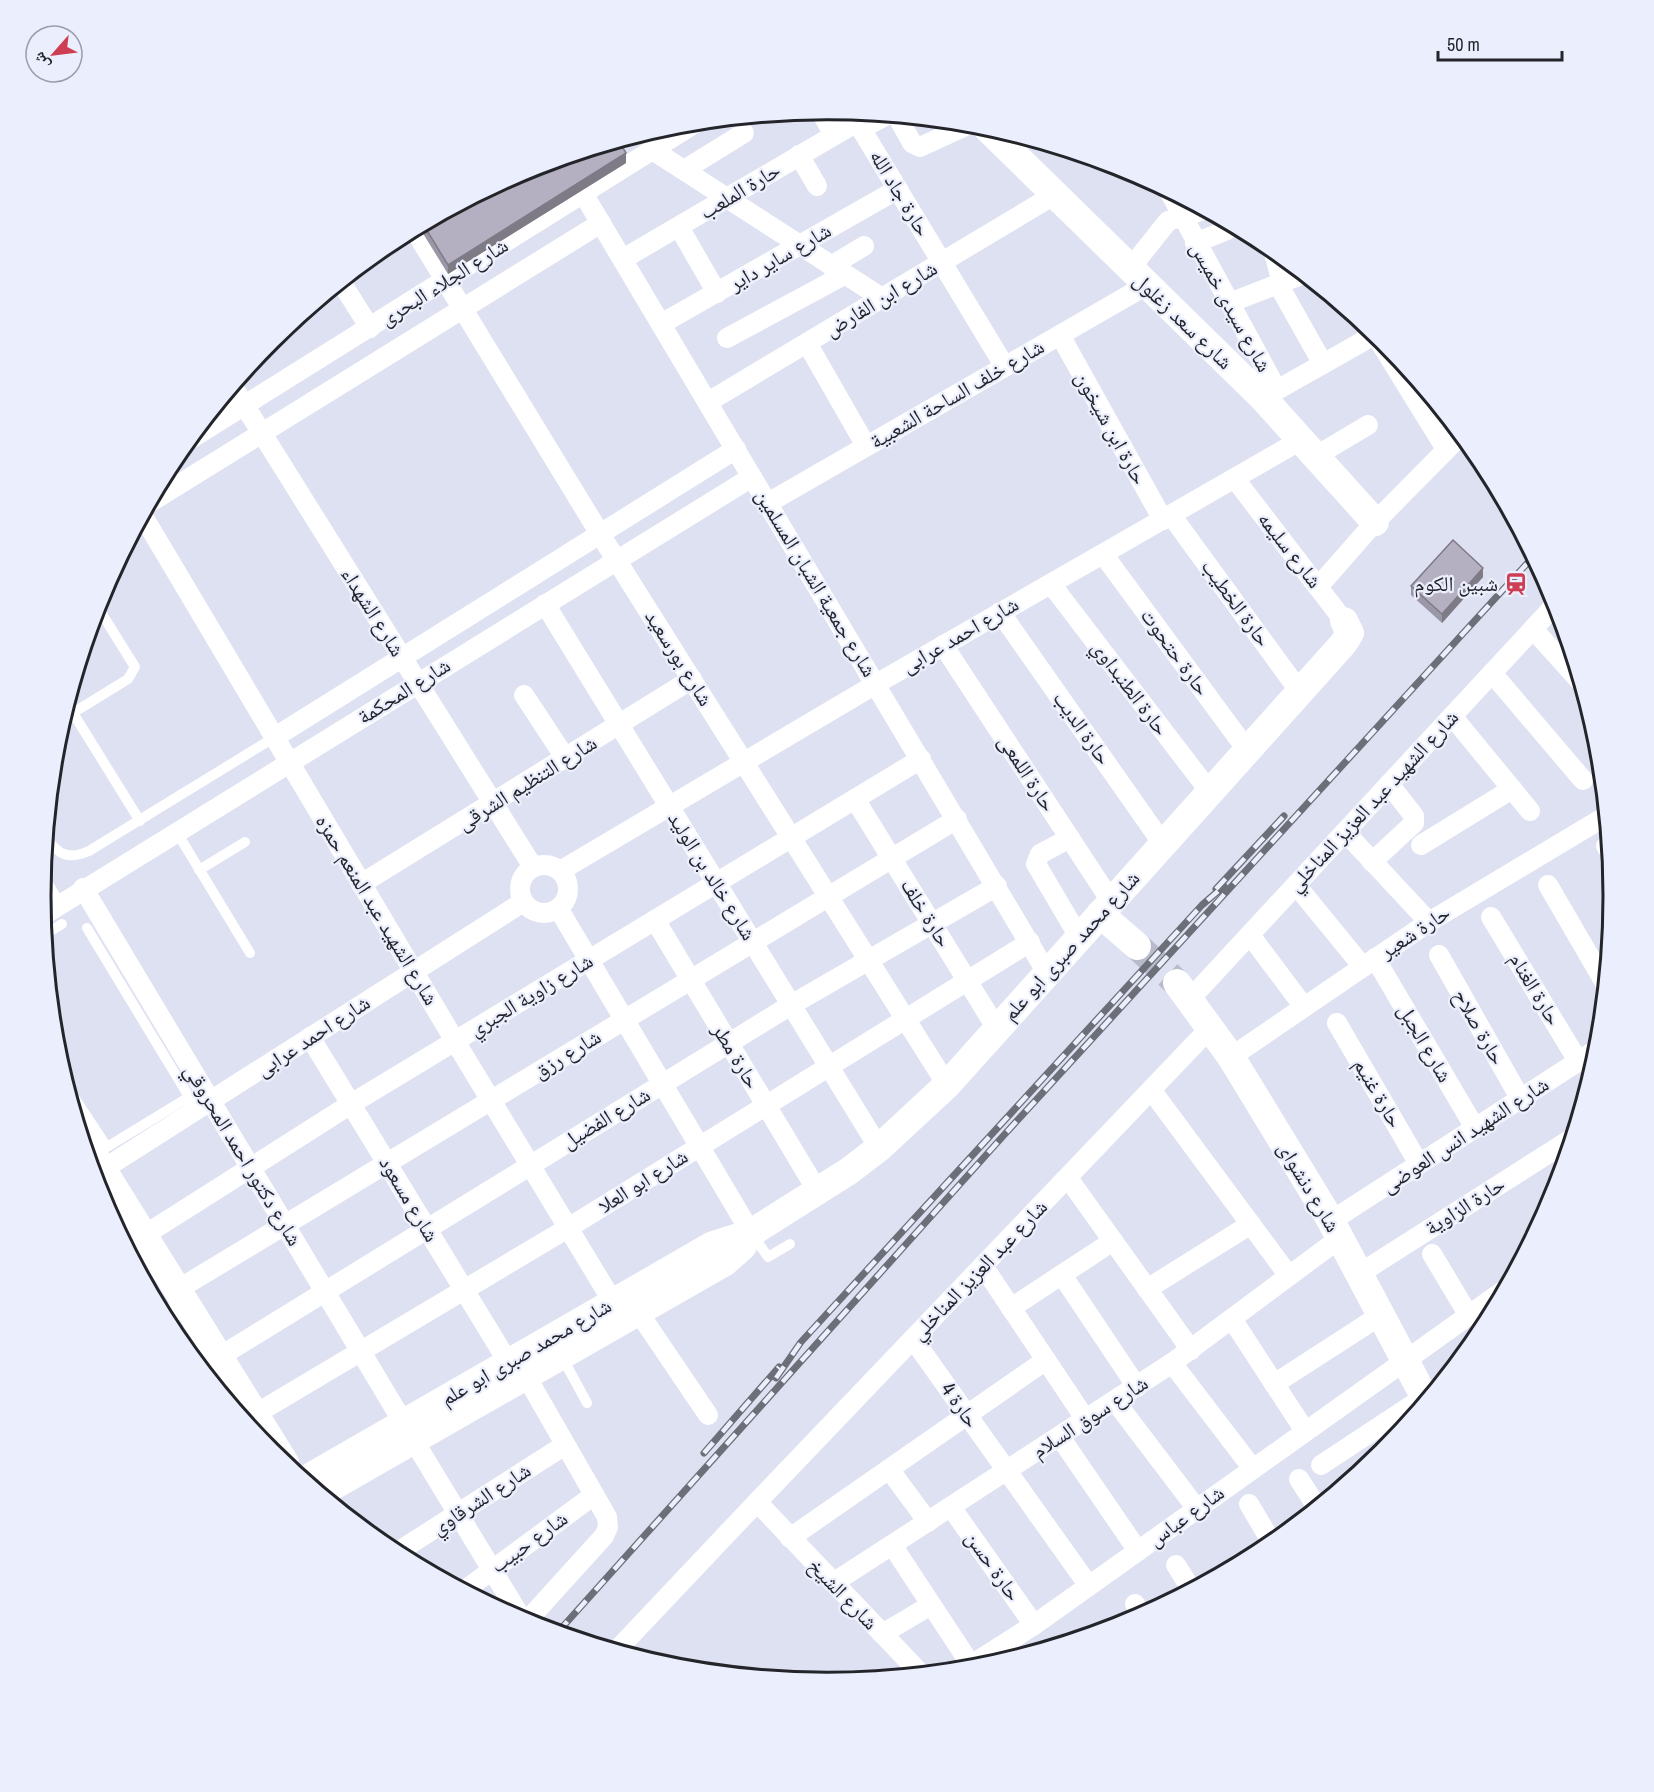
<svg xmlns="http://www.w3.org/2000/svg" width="1654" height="1792" font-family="'Archivo Narrow','Noto Naskh Arabic',sans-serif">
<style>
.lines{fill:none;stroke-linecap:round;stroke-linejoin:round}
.secondary-tunnel{stroke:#b8bbca;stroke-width:28;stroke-dasharray:28 14;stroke-linecap:butt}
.lane{stroke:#fff;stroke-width:10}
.street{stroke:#fff;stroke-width:20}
.secondary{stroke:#fff;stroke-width:28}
.rail-casing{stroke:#6c6e78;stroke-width:7}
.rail{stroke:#ebeefc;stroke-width:4.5;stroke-dasharray:14;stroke-linecap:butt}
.wall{fill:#9b97a6}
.shaded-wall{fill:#7e7b87}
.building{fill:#b4b0c1;stroke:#7e7b87;stroke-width:1.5}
.labels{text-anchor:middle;stroke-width:4.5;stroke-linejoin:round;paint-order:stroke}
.street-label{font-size:21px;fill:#24252b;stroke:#ebeefc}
.poi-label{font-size:21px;fill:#24252b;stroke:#ebeefc;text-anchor:end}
.rim{fill:none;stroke:#24252b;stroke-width:3}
</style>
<rect width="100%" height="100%" fill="#dde1f2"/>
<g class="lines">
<path class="secondary-tunnel" d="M1137,946L1177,983"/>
<g class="lane">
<path d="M73,713L140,821"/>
<path d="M63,719L128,679L135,667L97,606"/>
<path d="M176,831L250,953"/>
<path d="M46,838C59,855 68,860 89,851L275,737"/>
<path d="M199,870L245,842"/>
<path d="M87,928L197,1110"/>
<path d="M44,935L62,924"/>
<path d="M66,1085L107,1147L189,1097"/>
<path d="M752,1234L768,1257L790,1244"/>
<path d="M1479,1309L1487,1322"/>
<path d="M562,1357L587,1403"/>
</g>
<g class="street">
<path d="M820,110L834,135"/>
<path d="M851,112L1005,367"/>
<path d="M897,116L912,143L920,147L970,124"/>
<path d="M861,129L887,115"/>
<path d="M654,151L882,298"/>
<path d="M799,155L817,186"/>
<path d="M684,170L744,133"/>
<path d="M1169,191L1277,390"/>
<path d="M584,195L1047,973"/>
<path d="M679,227L717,293"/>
<path d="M414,229L600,534L947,1085"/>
<path d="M1195,243L1227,230"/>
<path d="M1273,249L1282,283"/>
<path d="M623,259L857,122"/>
<path d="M831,266L864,246"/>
<path d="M1129,270L1168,221L1204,210"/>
<path d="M341,282L370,328"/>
<path d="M1278,284L1323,364"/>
<path d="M1229,303L1304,274"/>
<path d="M661,324L898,189"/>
<path d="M1373,331L1446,449"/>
<path d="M1060,335L1163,520"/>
<path d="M727,338L844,275"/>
<path d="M807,343L866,446"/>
<path d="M233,387L533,867"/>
<path d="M1268,395L1376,334"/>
<path d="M708,402L1054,195"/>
<path d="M189,440L697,122"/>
<path d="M1316,456L1368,425"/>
<path d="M1235,479L1344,621"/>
<path d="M149,503L601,223"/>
<path d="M768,503L1145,286"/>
<path d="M1171,515L1300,692"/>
<path d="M143,516L455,1041L613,1302"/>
<path d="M1103,554L1247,750"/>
<path d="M1051,584L1210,792"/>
<path d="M1318,587L1375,522L1461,435"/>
<path d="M545,604L879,1148"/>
<path d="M1000,612L1163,844"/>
<path d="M1533,629L1579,680"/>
<path d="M943,645L1111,901"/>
<path d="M1492,673L1583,780"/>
<path d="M524,695L566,759"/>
<path d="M1452,716L1530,811"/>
<path d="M275,737L736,449"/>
<path d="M855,799L997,1029"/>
<path d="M1345,832L1429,922"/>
<path d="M1070,838L1040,854L1036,864L1079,937"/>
<path d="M1421,845L1512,789"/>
<path d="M1606,846L1609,850"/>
<path d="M1372,862L1414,823V816L1389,784"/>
<circle cx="544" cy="889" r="24"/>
<path d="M560,871L876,684L1301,440"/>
<path d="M42,883L56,907"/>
<path d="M361,884L692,679"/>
<path d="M1296,885L1363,967"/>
<path d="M1548,885L1605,983"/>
<path d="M83,888L403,1422"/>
<path d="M558,908L751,1233"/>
<path d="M42,916L752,477"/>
<path d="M1491,917L1578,1061"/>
<path d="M655,920L818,1192"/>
<path d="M1250,935L1304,1007"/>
<path d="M1439,955L1520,1098"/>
<path d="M1375,958L1475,1128"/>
<path d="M1191,998L1556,604"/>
<path d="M1337,1023L1419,1164"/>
<path d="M310,1037L508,1362"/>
<path d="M1231,1057L1429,922L1606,816"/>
<path d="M1152,1091L1289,1276"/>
<path d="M102,1170L523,902"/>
<path d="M1068,1178L1191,1350"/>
<path d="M1331,1221L1599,1048"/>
<path d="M143,1236L351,1104L921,759"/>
<path d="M1432,1254L1469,1316"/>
<path d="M983,1266L1086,1420"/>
<path d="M1359,1274L1571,1139"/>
<path d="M1062,1275L1137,1387"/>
<path d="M1147,1289L1251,1224"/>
<path d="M177,1290L957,819"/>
<path d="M1011,1308L1113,1241"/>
<path d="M639,1313L708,1415"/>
<path d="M164,1317L186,1306"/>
<path d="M1232,1319L1305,1431"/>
<path d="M913,1339L1089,1586"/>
<path d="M219,1357L791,1005L997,886"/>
<path d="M1172,1363L1253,1469"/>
<path d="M526,1376L607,1517L608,1527L604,1536L526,1622"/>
<path d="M1274,1384L1381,1315"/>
<path d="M1115,1401L1197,1509"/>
<path d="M254,1415L568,1228L1030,942"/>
<path d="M1060,1437L1138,1551"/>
<path d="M414,1441L523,1621"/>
<path d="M1321,1465L1424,1397"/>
<path d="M889,1469L928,1522"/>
<path d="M1299,1479L1317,1507"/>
<path d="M1249,1504L1272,1543"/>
<path d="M951,1507L1034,1625"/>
<path d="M790,1538L1046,1360"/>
<path d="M892,1545L971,1665"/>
<path d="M396,1553L565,1445"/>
<path d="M1176,1565L1191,1589"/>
<path d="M833,1583L1172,1363L1340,1238"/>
<path d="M465,1590L594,1495"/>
<path d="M1135,1604L1142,1615"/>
<path d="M882,1634L931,1605"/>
<path d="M617,1650L757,1502"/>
<path d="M965,1669L1034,1625L1503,1291"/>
<path d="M920,1673L757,1502L1211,1027"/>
</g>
<g class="secondary">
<path d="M985,126L1263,398L1375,522"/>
<path d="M1100,914L1137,946"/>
<path d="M1177,983L1231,1057L1331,1221L1426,1400"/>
<path d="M83,1138L285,1463"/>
<path d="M305,1480L713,1245L751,1233L849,1171L879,1148L947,1085L1343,644L1350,633L1344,621"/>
<path d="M321,1493L725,1262L742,1247L751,1233"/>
</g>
<g class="rail-casing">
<g id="rail">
<path d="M1216,889L1284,816"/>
<path d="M776,1378L801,1342L1202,905L1224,886"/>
<path d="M704,1453L779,1367"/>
<path d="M558,1632L1004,1135L1533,557"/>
</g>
</g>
<use href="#rail" class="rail"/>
</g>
<g class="wall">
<path d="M626,163L448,274L419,227L526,169Z"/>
<path d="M1483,577L1442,623L1411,595V586Z"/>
</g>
<g class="shaded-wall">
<path d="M626,153V163L448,274V265Z"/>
<path d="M1483,568V577L1442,623V614Z"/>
</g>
<g class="building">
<path d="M619,141L626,153L448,265L423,224L526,169Z"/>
<path d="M1453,540L1483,568L1442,614L1411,586Z"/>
</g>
<defs>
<g id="station-bare" transform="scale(1.8)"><path d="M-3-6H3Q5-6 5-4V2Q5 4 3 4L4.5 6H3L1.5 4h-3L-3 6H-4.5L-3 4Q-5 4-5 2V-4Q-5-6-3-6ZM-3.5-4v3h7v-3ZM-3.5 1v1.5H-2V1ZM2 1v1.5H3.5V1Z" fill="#ce3e52" stroke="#ebeefc" stroke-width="2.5" paint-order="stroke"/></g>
</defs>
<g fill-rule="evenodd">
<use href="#station-bare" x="1516" y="584"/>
</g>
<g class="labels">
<g class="street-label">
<text transform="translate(740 191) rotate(-31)" y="7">حارة الملعب</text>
<text transform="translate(900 193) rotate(59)" y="7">حارة جاد الله</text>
<text transform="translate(780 257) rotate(-30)" y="7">شارع ساير داير</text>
<text transform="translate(444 282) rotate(-32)" y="7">شارع الجلاء البحرى</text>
<text transform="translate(881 299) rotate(-31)" y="7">شارع ابن الفارض</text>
<text transform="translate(1231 307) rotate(61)" y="7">شارع سيدى خميس</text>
<text transform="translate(1183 321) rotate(44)" y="7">شارع سعد زغلول</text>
<text transform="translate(957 394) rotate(-30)" y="7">شارع خلف الساحة الشعبية</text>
<text transform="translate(1111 428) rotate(61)" y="7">حارة ابن شيخون</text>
<text transform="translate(1290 550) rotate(52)" y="7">شارع سليمه</text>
<text transform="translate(816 583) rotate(59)" y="7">شارع جمعية الشبان المسلمين</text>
<text transform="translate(1236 603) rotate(54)" y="7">حارة الخطيب</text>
<text transform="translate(373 612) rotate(58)" y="7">شارع الشهداء</text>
<text transform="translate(960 635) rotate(-30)" y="7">شارع احمد عرابى</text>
<text transform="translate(1175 652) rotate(54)" y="7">حارة حتحوت</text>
<text transform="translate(679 658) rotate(58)" y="7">شارع بورسعيد</text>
<text transform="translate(1130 688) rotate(53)" y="7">حارة الطنبداوي</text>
<text transform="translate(404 691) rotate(-32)" y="7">شارع المحكمة</text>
<text transform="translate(1082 728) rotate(55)" y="7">حارة الديب</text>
<text transform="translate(1027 773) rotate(57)" y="7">حارة اللمعى</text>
<text transform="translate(527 783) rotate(-32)" y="7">شارع التنظيم الشرقى</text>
<text transform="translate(1373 801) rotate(-47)" y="7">شارع الشهيد عبد العزيز المناخلي</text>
<text transform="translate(712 876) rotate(58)" y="7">شارع خالد بن الوليد</text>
<text transform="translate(377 910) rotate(59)" y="7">شارع الشهيد عبد المنعم حمزه</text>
<text transform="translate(926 913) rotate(58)" y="7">حارة خلف</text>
<text transform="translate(1415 932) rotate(-33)" y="7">حارة شعير</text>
<text transform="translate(1071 946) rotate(-48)" y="7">شارع محمد صبرى ابو علم</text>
<text transform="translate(1535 989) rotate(59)" y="7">حارة الغنام</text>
<text transform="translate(531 995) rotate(-31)" y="7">شارع زاوية الجبري</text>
<text transform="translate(1479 1027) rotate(60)" y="7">حارة صلاح</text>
<text transform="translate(313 1036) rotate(-33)" y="7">شارع احمد عرابى</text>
<text transform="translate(1425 1043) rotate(60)" y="7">شارع الجبل</text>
<text transform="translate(567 1054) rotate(-31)" y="7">شارع رزق</text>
<text transform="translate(736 1056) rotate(59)" y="7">حارة مطر</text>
<text transform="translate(1378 1093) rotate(60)" y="7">حارة غنيم</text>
<text transform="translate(606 1118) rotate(-31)" y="7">شارع الفضيل</text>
<text transform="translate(1465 1135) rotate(-33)" y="7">شارع الشهيد انس العوضى</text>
<text transform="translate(243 1155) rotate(59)" y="7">شارع دكتور احمد المحروقي</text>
<text transform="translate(643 1181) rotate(-32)" y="7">شارع ابو العلا</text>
<text transform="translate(1309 1187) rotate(59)" y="7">شارع دنشواى</text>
<text transform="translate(409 1199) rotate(59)" y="7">شارع مسعود</text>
<text transform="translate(1465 1206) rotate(-32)" y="7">حارة الزاوية</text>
<text transform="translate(979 1270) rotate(-46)" y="7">شارع عبد العزيز المناخلي</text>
<text transform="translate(526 1352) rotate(-30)" y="7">شارع محمد صبرى ابو علم</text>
<text transform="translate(960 1405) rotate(55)" y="7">حارة 4</text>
<text transform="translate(1090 1417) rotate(-33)" y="7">شارع سوق السلام</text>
<text transform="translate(481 1499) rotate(-33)" y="7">شارع الشرقاوي</text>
<text transform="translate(1186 1516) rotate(-36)" y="7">شارع عباس</text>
<text transform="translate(529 1542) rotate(-36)" y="7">شارع حبيب</text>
<text transform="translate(993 1566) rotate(55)" y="7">حارة حسن</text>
<text transform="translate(843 1594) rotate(46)" y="7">شارع الشيخ</text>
</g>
<g class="poi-label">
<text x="1498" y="591">شبين الكوم</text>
</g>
</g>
<path d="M0 0H1654V1792H0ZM51 896a776 776 0 1 1 1552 0a776 776 0 1 1-1552 0Z" fill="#ebeefc" fill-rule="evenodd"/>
<path class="rim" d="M51 896a776 776 0 1 1 1552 0a776 776 0 1 1-1552 0Z"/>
<g transform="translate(54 54) rotate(242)"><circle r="28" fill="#ebeefc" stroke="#9b9ea8" stroke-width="1.5"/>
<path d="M0-4.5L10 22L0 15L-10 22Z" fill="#ce3e52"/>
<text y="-9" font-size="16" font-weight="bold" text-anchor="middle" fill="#24252b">ش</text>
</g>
<path d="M1438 51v9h124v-9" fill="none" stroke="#24252b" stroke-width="3"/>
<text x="1447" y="51" font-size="18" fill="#24252b" stroke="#ebeefc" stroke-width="4.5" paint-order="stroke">50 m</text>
</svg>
